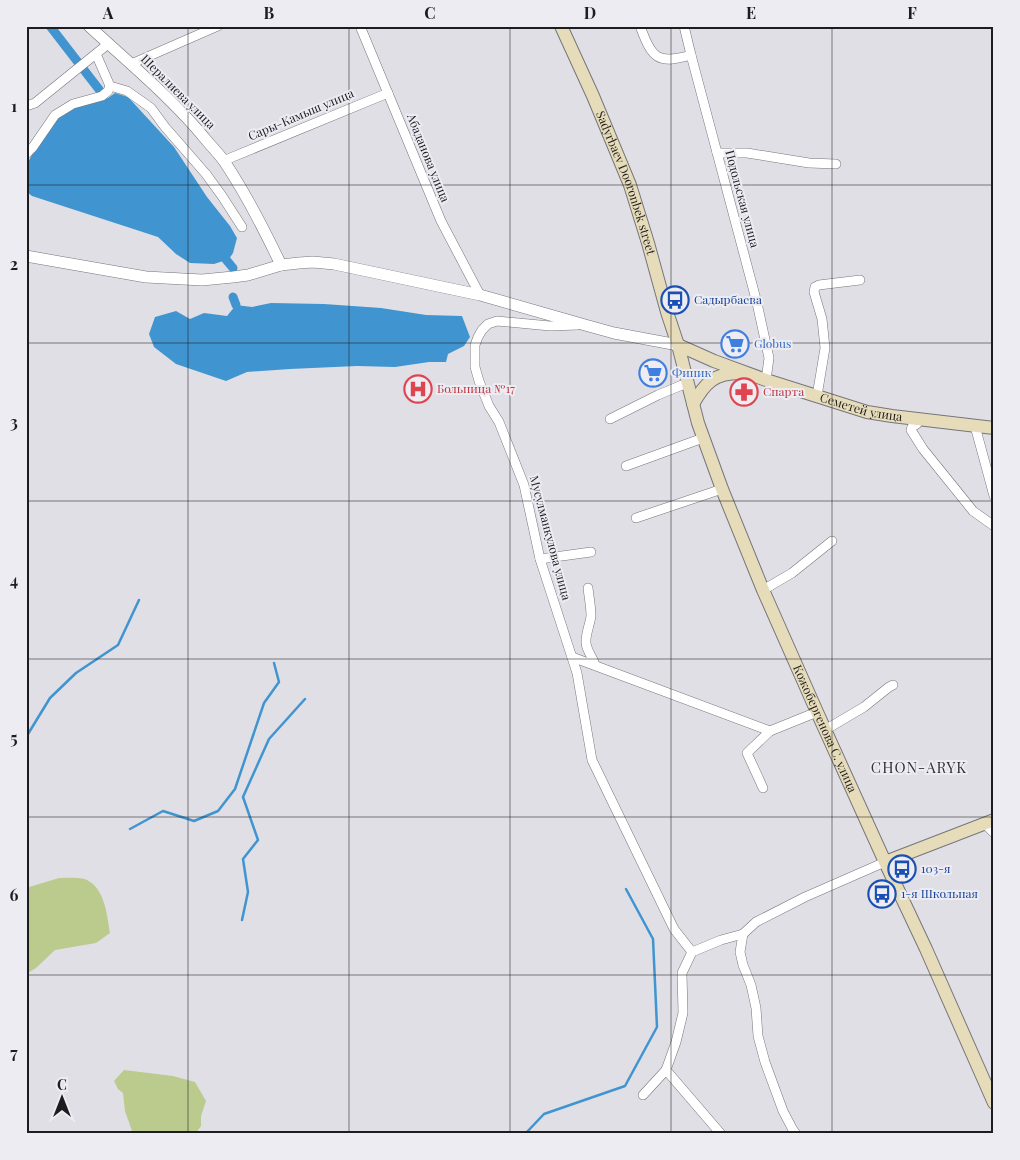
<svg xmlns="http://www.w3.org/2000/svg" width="1020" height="1160" font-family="'Playfair Display',serif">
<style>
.green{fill:#bbca8d}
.water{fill:#4095d0}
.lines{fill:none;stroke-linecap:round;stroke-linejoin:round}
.stream{stroke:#4095d0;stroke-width:2.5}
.canal{stroke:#4095d0;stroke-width:9}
.minor-casing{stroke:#76757b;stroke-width:10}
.tertiary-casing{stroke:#76757b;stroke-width:12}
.secondary-casing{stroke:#76757b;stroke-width:14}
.minor{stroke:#fff;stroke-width:9}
.tertiary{stroke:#fff;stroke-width:11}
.secondary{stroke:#e7dcba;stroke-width:12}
.grid{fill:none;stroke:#1d1d1f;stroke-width:1;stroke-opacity:0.55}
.labels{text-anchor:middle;stroke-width:4;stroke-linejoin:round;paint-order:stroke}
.street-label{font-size:12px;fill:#1d1d1f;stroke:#edecf3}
.transit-label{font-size:12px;fill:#164399;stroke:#edecf3;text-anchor:start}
.shop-label{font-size:12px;fill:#366cbe;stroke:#edecf3;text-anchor:start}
.health-label{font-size:12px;fill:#be3a42;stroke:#edecf3;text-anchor:start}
.quarter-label{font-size:15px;letter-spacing:1px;fill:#333238;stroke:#edecf3}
.neatline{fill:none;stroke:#1d1d1f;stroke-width:2}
.grid-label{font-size:16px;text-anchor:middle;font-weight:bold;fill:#1d1d1f}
</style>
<rect width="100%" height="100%" fill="#e0dfe6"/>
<g class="green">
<path d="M59,878C66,878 81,877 87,880C105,889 107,915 110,933L96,943L55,950L36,968L26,974V888Z"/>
<path d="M124,1070L173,1076L195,1082L206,1101L201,1116V1126L195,1134H133L125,1111L123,1093L118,1089L114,1081Z"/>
</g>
<g class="water">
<path d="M115,93L128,97L174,147L207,197L230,226L237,238L233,253L229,259L214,264L190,263L176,254L158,237L32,196L26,191V166L43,134L54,120L66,110L108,98Z"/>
<path d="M271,303L324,304L381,308L426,315L462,316L470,337L464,346L448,354L446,362H429L395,367L357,366L290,369L247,372L226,381L176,364L154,347L149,334L155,317L176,311L190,319L204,313L227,316L236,305L252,307Z"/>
</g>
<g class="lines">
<g class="stream">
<path d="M26,734H28L50,698L76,673L118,645L139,600"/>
<path d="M130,829L163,811L194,821L218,811L235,789L264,703L279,682L274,663"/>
<path d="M242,920L248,892L243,859L258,840L243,797L269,739L305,699"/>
<path d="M525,1134L544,1114L625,1086L657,1027L653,939L626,889"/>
</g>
<g class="canal">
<path d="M50,26L101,92"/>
<path d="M219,251L233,268"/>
<path d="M233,297L236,305"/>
</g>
<g class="minor-casing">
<g id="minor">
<path d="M360,26L441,221L480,295"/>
<path d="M640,26C652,58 657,65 691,55"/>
<path d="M684,26L691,55L757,303L769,358L766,380"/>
<path d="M96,54L110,86L127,91L151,108L165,127L206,174L222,196L242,227"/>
<path d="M131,64L218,26"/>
<path d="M26,106L35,103L108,44"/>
<path d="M717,153H747L809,163L836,164"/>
<path d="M26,154L33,147L55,115L73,104L102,96L108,91L110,86"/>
<path d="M223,161L388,93"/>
<path d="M578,325L550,326L497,321L488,324L482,330L478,337L475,345V367L479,381L489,406L499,422L524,485L540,559L577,673L592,760L674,929L692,952"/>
<path d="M817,396L825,348L822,319L814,292L815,287L819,285L860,280"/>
<path d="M610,419L658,395L687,383"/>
<path d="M918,420L917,424L912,427L911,430L923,449L973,511L994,526"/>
<path d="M975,426L994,496"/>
<path d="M626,466L703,438"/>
<path d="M636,518L722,489"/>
<path d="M540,559L591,552"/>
<path d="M588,588C589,597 591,607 591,616C590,624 585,636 586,643C587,652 593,657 595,665"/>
<path d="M763,590L792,573L832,541"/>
<path d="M572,657L770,731L817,712"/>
<path d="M825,730L864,707L889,687L893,685"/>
<path d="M763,788L747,753L770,731"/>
<path d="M985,824L994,833"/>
<path d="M743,934L740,952L743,965L751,985L756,1008L758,1036L765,1062L783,1111L793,1130L796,1134"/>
<path d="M666,1070L721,1134"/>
<path d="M643,1095L666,1070L676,1042L683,1013L682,973L692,952L721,940L743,934L756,922L805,897L885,862"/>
</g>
</g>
<g class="tertiary-casing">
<g id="tertiary">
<path d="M89,26C129,63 172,98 207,141C212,147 219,154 224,161C246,194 264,229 281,265"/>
<path d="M26,256L146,277L202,280L233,277L248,275L281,265L299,263L313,262L334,264L480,295L585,325L614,333L678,345"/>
</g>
</g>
<g class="secondary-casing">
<g id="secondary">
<path id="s1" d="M561,26L593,96L630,185L648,243L667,312L678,345L698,423L722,489L763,590L817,712L885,862L926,949L994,1103"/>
<path id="s2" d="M678,345L714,361L766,380L867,412L892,416L994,428"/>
<path d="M693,404C705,383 714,373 740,373"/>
<path d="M885,862L994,820"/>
</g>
</g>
<use href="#minor" class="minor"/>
<use href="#tertiary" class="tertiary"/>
<use href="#secondary" class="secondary"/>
</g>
<path class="grid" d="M188,26V1134M349,26V1134M510,26V1134M671,26V1134M832,26V1134M26,185H994M26,343H994M26,501H994M26,659H994M26,817H994M26,975H994"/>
<defs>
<g id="bus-ring" transform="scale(1.4375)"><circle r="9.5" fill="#edecf3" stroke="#1a4fb4" stroke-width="1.5"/><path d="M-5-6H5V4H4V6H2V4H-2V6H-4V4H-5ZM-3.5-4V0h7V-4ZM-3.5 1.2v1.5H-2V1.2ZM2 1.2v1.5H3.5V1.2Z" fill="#1a4fb4"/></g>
<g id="supermarket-ring" transform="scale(1.4375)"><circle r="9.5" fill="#edecf3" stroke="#3f7fe0" stroke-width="1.5"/><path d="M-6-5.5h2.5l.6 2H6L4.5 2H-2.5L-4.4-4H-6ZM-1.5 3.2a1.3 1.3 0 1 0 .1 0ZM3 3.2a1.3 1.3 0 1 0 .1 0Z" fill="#3f7fe0"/></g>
<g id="hospital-ring" transform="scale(1.4375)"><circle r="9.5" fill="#edecf3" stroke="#e0444e" stroke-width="1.5"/><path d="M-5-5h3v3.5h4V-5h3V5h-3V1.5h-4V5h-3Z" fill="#e0444e"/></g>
<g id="pharmacy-ring" transform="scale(1.4375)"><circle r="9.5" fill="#edecf3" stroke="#e0444e" stroke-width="1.5"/><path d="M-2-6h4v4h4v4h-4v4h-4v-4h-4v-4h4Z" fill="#e0444e"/></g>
</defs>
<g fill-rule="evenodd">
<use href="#bus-ring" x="675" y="300"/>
<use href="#supermarket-ring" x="735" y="344"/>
<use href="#supermarket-ring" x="653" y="373"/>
<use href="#hospital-ring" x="418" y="389"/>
<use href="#pharmacy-ring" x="744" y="392"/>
<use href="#bus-ring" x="902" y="869"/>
<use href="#bus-ring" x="882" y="894"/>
</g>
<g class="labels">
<g class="street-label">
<text transform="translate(178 92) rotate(45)" y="4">Шералиева улица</text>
<text transform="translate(301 115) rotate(-23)" y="4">Сары-Камыш улица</text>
<text transform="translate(428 158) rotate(68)" y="4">Абаданова улица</text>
<text dy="4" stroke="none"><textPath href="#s1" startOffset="170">Sadyrbaev Dooronbek street</textPath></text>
<text transform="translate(742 199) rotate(75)" y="4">Подольская улица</text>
<text dy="4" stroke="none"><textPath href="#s2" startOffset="194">Семетей улица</textPath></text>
<text transform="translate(550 538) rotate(75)" y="4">Мусулманкулова улица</text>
<text dy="4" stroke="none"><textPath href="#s1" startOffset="752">Кожобергенова С. улица</textPath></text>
</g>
<g class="transit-label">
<text x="694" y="304">Садырбаева</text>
<text x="921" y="873">103-я</text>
<text x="901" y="898">1-я Школьная</text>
</g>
<g class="shop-label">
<text x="754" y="348">Globus</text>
<text x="672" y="377">Финик</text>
</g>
<g class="health-label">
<text x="437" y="393">Больница №17</text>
<text x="763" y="396">Спарта</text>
</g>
<g class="quarter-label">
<text x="919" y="773">CHON-ARYK</text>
</g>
</g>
<rect width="1020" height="1160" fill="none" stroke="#edecf3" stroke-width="55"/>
<g transform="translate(62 1098)" stroke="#edecf3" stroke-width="4" paint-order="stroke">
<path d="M0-4L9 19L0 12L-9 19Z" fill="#1d1d1f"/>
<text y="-8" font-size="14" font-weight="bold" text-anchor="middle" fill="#1d1d1f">С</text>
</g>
<rect x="28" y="28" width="964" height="1104" class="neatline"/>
<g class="grid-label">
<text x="108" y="19">A</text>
<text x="269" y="19">B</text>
<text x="430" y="19">C</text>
<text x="590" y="19">D</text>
<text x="751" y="19">E</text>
<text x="912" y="19">F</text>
<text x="14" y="112">1</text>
<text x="14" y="270">2</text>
<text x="14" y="428">3</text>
<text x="14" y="586">4</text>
<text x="14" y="744">5</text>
<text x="14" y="901">6</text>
<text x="14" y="1059">7</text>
</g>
</svg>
